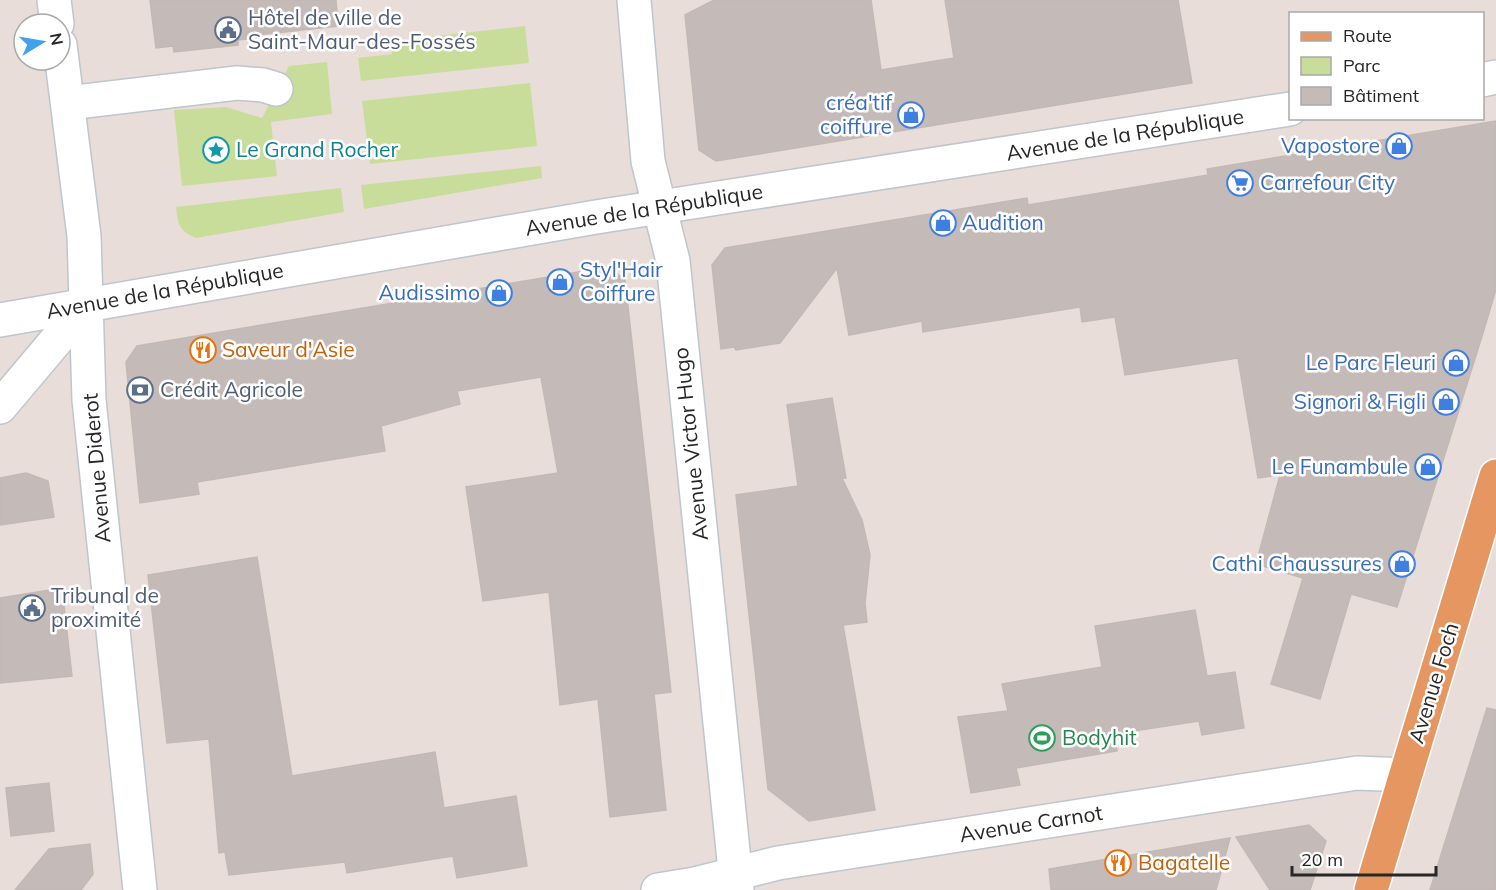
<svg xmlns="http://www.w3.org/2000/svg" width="1496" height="890" font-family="Mulish,sans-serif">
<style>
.green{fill:#c8dd99}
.building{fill:#c4bbb9;stroke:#c4b8b3;stroke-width:1.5}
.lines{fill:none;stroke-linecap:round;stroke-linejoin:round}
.minor-casing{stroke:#bec6cd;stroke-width:36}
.major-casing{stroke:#fff;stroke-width:36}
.minor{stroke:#fff;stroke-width:33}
.major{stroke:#e69761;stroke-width:33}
.labels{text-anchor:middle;stroke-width:5;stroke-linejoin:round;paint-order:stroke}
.service-label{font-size:21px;fill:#4e5e75;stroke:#fff;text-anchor:start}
.shop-label{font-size:21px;fill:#366cbe;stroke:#fff;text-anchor:end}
.street-label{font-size:21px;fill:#272727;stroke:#fff}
.culture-label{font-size:21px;fill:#0d838f;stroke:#fff;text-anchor:start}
.food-label{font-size:21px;fill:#c56008;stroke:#fff;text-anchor:start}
.leisure-label{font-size:21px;fill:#27864d;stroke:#fff;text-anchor:start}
</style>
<rect width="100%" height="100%" fill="#e9ddd9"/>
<g class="green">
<path d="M525,26L529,63L361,81L358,58L392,54L391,41Z"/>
<path d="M327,62L332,114L271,122L277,176L182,186L174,110L226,107L262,118L289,66Z"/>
<path d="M530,83L537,146L370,164L362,101Z"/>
<path d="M541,166L542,178L364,209L361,185Z"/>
<path d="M341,188L344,212L196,238C179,231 178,224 176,207Z"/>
</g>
<g class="building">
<path d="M150,0H336L338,26L257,35L256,38L238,40V45L174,52L173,46L156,48Z"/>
<path d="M714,0H871L881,70L954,58L945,0H1178L1192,83L716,161L699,150L685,15Z"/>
<path d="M1496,121V289L1483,333L1397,607L1351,594L1320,699L1271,684L1303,578L1256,564L1280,475L1258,478L1238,358L1125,375L1115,317L1082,322L1080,307L923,332L922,321L849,335L837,268L780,343L736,350L734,347L721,349L712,265L725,248L1027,198L1028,205L1208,175L1207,169Z"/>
<path d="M608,267L625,280L671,692L654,694L666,810L610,817L598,699L560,705L549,592L483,601L466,487L558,473L541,377L457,391L460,404L381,426L385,451L197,482L199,494L140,503L126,362L137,346Z"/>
<path d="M832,398L846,478H842L862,520L870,555L865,603L867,622L843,625L875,810L809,821L768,789L736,495L798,486L787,405Z"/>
<path d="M26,473L48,481L54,517L0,525V478Z"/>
<path d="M257,557L292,776L435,752L444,808L516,796L527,866L457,878L453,856L347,873L345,862L229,875L225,852L219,853L209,739L167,743L148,575Z"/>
<path d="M62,588L72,676L0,683V598Z"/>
<path d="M1195,610L1207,676L1235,672L1244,728L1202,735L1199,721L1114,734L1117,751L1016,768L1020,785L971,793L958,717L1008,711L1002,684L1102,667L1095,626Z"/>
<path d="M1487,708L1496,710V890H1430Z"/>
<path d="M49,783L54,831L11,836L6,788Z"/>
<path d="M1309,825L1326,841L1310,890H1270L1236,837Z"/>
<path d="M1230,838L1216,890H1051L1049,869Z"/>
<path d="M90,844L93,874L81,890H15L49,849Z"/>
</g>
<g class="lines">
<g class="minor-casing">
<g id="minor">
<path d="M54,0L57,24"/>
<path d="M634,0L648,161L673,261L737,890"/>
<path d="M60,45L84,236L89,400L140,890"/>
<path d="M1482,80L1496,77"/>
<path d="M68,103L237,83L263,85L276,89"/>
<path d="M0,320L596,217L1290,109"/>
<path d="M0,407L86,305"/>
<path d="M658,890L695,884L778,863L1357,773L1406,775"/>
</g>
</g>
<g class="major-casing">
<path id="major" d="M1371,890L1496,476"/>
</g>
<use href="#minor" class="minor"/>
<use href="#major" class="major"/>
</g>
<defs>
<g id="civic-ring" transform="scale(1.35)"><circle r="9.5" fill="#fff" stroke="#5c6f8a" stroke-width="1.5"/><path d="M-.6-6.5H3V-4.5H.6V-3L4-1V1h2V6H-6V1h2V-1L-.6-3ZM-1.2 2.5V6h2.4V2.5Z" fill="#5c6f8a"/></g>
<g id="shop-ring" transform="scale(1.35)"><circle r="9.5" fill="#fff" stroke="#3f7fe0" stroke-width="1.5"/><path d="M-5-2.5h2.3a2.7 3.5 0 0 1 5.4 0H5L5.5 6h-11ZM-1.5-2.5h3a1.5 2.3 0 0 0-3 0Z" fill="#3f7fe0"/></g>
<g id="sight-ring" transform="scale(1.35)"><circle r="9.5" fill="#fff" stroke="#0f9aa8" stroke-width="1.5"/><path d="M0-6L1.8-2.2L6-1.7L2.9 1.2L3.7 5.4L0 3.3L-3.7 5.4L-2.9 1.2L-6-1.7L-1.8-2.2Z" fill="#0f9aa8"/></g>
<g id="supermarket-ring" transform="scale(1.35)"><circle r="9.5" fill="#fff" stroke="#3f7fe0" stroke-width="1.5"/><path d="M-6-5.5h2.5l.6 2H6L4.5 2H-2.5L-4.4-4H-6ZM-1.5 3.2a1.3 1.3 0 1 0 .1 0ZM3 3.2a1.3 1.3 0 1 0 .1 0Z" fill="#3f7fe0"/></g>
<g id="restaurant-ring" transform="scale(1.35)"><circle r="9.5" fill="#fff" stroke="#e8710a" stroke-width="1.5"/><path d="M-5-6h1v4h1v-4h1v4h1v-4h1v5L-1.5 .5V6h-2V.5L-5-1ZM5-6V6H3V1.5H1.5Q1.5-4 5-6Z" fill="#e8710a"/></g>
<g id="bank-ring" transform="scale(1.35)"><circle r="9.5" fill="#fff" stroke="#5c6f8a" stroke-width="1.5"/><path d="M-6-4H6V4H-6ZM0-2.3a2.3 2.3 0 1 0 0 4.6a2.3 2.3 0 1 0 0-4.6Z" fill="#5c6f8a"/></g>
<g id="stadium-ring" transform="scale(1.35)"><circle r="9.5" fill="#fff" stroke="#2e9e5b" stroke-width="1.5"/><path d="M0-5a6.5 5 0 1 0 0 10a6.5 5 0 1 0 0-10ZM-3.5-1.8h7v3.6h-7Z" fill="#2e9e5b"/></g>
</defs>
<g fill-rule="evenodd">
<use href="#civic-ring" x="228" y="30"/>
<use href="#shop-ring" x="911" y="115"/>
<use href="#shop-ring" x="1399" y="146"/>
<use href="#sight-ring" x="216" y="150"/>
<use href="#supermarket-ring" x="1240" y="183"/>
<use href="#shop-ring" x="943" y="223"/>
<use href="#shop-ring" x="560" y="282"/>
<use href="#shop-ring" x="499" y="293"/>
<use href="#restaurant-ring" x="203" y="350"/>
<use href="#shop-ring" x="1456" y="363"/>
<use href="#bank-ring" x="140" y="390"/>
<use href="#shop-ring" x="1446" y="402"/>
<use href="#shop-ring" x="1428" y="467"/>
<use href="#shop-ring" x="1402" y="564"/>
<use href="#civic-ring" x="32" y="608"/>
<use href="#stadium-ring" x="1042" y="738"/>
<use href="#restaurant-ring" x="1118" y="863"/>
</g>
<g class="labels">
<g class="service-label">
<text x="248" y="25">Hôtel de ville de<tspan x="248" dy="24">Saint-Maur-des-Fossés</tspan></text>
<text x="160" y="397">Crédit Agricole</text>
<text x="51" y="603">Tribunal de<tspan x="51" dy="24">proximité</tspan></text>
</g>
<g class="shop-label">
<text x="892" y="110">créa'tif<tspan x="892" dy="24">coiffure</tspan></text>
<text x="1380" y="153">Vapostore</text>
<text x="1260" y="190" text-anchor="start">Carrefour City</text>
<text x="962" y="230" text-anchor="start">Audition</text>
<text x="580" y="277" text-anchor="start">Styl'Hair<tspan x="580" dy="24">Coiffure</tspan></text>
<text x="480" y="300">Audissimo</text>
<text x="1436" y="370">Le Parc Fleuri</text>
<text x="1426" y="409">Signori &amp; Figli</text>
<text x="1408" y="474">Le Funambule</text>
<text x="1382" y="571">Cathi Chaussures</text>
</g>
<g class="street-label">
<text transform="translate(1125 135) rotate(-9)" y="7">Avenue de la République</text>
<text transform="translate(644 210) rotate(-9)" y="7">Avenue de la République</text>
<text transform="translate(165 291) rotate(-10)" y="7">Avenue de la République</text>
<text transform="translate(691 444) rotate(-96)" y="7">Avenue Victor Hugo</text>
<text transform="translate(97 468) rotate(-95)" y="7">Avenue Diderot</text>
<text transform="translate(1434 683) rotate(-73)" y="7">Avenue Foch</text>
<text transform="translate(1031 824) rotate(-9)" y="7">Avenue Carnot</text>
</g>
<g class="culture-label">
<text x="236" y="157">Le Grand Rocher</text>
</g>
<g class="food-label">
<text x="222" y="357">Saveur d'Asie</text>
<text x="1138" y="870">Bagatelle</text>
</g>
<g class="leisure-label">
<text x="1062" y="745">Bodyhit</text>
</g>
</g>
<rect x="1289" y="12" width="195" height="108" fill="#ffffff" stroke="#a9a9a9" stroke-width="1.5"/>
<rect x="1301" y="32" width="30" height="9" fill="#e69761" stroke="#a9a9a9" stroke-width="1.5"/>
<text x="1343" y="42" font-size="18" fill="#272727">Route</text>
<rect x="1301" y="57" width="30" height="18" fill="#c8dd99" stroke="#a9a9a9" stroke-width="1.5"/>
<text x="1343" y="72" font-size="18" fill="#272727">Parc</text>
<rect x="1301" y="87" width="30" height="18" fill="#c4bbb9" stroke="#a9a9a9" stroke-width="1.5"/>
<text x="1343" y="102" font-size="18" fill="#272727">Bâtiment</text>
<g transform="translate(42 42) rotate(79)"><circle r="28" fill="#ffffff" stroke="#a9a9a9" stroke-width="1.5"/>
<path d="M0-4.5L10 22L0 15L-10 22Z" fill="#42a0ed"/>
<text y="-9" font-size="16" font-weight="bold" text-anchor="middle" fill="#272727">N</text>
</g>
<path d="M1292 866v9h144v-9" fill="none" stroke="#272727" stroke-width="3"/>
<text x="1301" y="866" font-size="18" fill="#272727" stroke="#ffffff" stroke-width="4.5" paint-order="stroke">20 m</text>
</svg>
